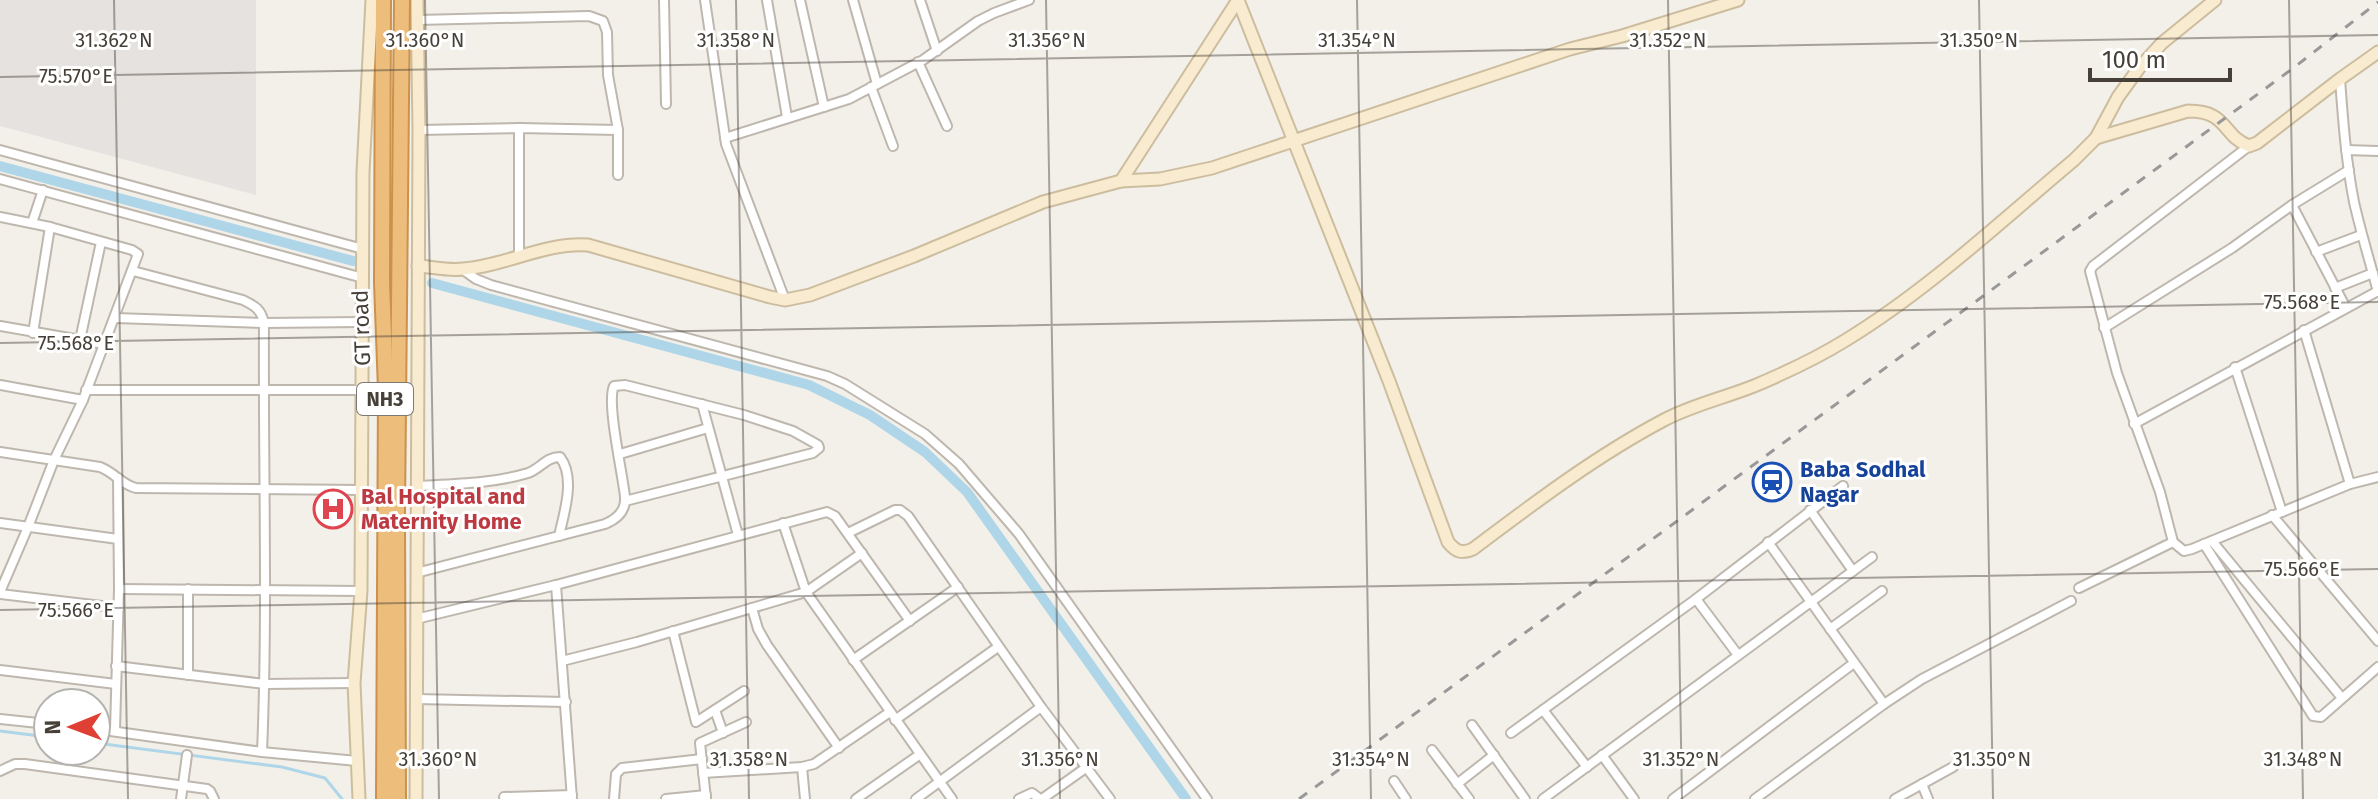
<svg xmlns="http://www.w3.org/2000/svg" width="2378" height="799" font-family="'Fira Sans',sans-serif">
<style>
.industrial{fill:#e6e2df}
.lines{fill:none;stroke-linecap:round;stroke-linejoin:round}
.stream{stroke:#aed6e8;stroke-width:3}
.canal{stroke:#aed6e8;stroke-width:10}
.street-casing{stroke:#beb7ae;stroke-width:12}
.secondary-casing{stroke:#cdbd9f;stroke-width:15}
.highway-casing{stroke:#cb914d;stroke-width:18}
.street{stroke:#fff;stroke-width:8}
.secondary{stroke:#f8ebcf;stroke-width:11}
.highway{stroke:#edbd7c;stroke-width:14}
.rail{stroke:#989898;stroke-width:3;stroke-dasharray:10 10;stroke-linecap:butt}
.ticks{fill:none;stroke:#464039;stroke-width:2;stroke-opacity:0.45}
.labels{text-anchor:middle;stroke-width:6;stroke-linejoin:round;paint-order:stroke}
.shield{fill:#fff;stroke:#7e7974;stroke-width:2}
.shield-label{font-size:20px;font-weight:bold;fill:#464039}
.street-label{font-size:22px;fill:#464039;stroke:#fff}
.transit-label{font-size:22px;font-weight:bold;fill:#164399;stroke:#fff;text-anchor:start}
.health-label{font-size:22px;font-weight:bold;fill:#be3a42;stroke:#fff;text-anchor:start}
.ticks-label{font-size:20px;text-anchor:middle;fill:#464039;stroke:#fff;stroke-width:6;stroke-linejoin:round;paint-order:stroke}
</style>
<rect width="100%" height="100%" fill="#f3f0ea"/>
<path class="industrial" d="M0,0H256V195L0,126Z"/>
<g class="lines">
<g class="stream">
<path d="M0,731L48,737"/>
<path d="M96,743L282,767L325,778L342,799"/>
</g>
<g class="canal">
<path d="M0,166L353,261"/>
<path d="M432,283L809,385L870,415L925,452L967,492L1186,799"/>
</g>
<g class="street-casing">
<g id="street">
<path d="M664,0L666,104"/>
<path d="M705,0L726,144L785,300"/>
<path d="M767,0L787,117"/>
<path d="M800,0L824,107"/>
<path d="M853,0L877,84"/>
<path d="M920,0L937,51"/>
<path d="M417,20L589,16L603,21L607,32L608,75L618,130V175"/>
<path d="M918,62L947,126"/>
<path d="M2340,79C2343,120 2346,161 2354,202C2361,233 2370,262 2378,292"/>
<path d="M871,87L893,146"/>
<path d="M519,128V256"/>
<path d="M419,130L519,128L618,130"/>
<path d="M725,138L849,99L923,60L978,21L994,13L1029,0"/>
<path d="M2249,146L2093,266L2090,271L2117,373L2160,492L2173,542L2184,551L2192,549L2350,484L2378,477"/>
<path d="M0,150L363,249"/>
<path d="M2346,150L2378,151"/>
<path d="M0,179L363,278"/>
<path d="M2292,205L2346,308"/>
<path d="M0,217L50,227L132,250L138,254L83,400L54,460L28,527L0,592"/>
<path d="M32,223L43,190"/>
<path d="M2316,252L2361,235"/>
<path d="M462,269L476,279L491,285L827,376L845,384L925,434L959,464L1019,534L1207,799"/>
<path d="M133,271L243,300C255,306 261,309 264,323C263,466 268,609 262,752"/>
<path d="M2335,288L2373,273"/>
<path d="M115,318L264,323L361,322"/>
<path d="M0,326L104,344"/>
<path d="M2104,328L2232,248L2292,205L2349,170"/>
<path d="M2304,330L2350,484"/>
<path d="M33,333L50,227"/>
<path d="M80,340L101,242"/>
<path d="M2235,367L2282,512"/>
<path d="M0,385L83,400"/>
<path d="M86,390H362"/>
<path d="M702,404L738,535"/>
<path d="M2134,424L2378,291"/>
<path d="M0,452L100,467C114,472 122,485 136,488L362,490"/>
<path d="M620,454L708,428"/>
<path d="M416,486C453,484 491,484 528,473C540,469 546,457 560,457C576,478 564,513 559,536"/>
<path d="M1810,510L1853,571"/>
<path d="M2272,515L2378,641"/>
<path d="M0,523L118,539"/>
<path d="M783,523L806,592L952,799"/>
<path d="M848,533L895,510H900L908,516L1041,707L1110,799"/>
<path d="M2212,541L2342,698"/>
<path d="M1768,542L1884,704"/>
<path d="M2204,544L2313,716L2321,717L2378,667"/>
<path d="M416,573L605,524C617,519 626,511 625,497C623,475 606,402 614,386L625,385L744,415L793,431L818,445L819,448L813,453L625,501"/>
<path d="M556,585L572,799"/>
<path d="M2079,588L2173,542"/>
<path d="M119,589L361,591"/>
<path d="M0,594L119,608"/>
<path d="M1696,599L1738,655"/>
<path d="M752,608L758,629L767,645L839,748"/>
<path d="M416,619L556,585L827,512L835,516L910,621"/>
<path d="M1830,629L1882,591"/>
<path d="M673,631L696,722L744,691"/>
<path d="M853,660L958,587"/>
<path d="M562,661L637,642L806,592L862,553"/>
<path d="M116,666L265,684L354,683"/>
<path d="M0,670L116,684"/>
<path d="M188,675V589"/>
<path d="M416,699L566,702"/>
<path d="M715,710L723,733"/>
<path d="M1543,710L1587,767"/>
<path d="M0,719L48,724"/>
<path d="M895,720L998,647"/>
<path d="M1472,725L1525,799"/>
<path d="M96,729L262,752L357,761"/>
<path d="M115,730L119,589L118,478"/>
<path d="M1511,733L1696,599L1843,486"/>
<path d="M1432,750L1469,799"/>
<path d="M1602,755L1634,799"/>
<path d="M802,767L805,799"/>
<path d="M0,771L15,764H25L207,789L210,791L214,799"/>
<path d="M703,773L802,767L814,764L890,712"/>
<path d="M1394,781L1406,799"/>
<path d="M1457,784L1494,755"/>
<path d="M1922,784L1928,799"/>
<path d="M504,797L572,795"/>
<path d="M181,799L187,755"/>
<path d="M614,799L616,774L622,768L702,759"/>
<path d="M666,799L706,795"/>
<path d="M706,799L700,743L746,722"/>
<path d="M856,799L919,755"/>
<path d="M916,799L1041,707"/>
<path d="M1019,799L1032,793L1040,799"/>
<path d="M1042,799L1087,767"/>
<path d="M1543,799L1872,557"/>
<path d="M1673,799L1854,663"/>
<path d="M1755,799L1884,704L1922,679L2071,601"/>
<path d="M1895,799L1953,767"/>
</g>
</g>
<g class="secondary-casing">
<g id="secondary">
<path d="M1238,0L1389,381L1448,542C1456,552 1462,554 1473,549C1534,503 1596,456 1664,420C1692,405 1724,398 1754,386C1785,373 1817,358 1846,340C1928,290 2000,222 2074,160L2096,138L2118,97L2139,68L2162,43L2215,0"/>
<path d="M2096,138L2188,111C2229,111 2221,135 2249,146L2257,143L2340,79L2378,52"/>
<path d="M1121,181L1238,0"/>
<path d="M418,266C433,267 448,271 463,269C506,266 544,242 588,245L770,297L785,300L810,295L914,256L1043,202L1121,181L1160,179L1212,168L1570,49L1622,36L1738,0"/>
<path d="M359,799L354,683L361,591L363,172L372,0"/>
<path d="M416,799L419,130L417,0"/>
</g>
</g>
<g class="highway-casing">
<g id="highway">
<path d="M383,0L382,283L386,390L384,799"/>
<path d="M398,799L397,510L402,0"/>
</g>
</g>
<use href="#street" class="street"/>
<use href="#secondary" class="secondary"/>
<use href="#highway" class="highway"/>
<path class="rail" d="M1299,799L2296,66L2378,2"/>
</g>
<path class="ticks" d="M114,0L128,799M425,0L439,799M736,0L749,799M1046,0L1060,799M1357,0L1371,799M1668,0L1682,799M1979,0L1993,799M2289,0L2303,799M0,77L2378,35M0,343L2378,302M0,610L2378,569"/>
<defs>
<g id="station-ring" transform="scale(2)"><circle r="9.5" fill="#fff" stroke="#1a4fb4" stroke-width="1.5"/><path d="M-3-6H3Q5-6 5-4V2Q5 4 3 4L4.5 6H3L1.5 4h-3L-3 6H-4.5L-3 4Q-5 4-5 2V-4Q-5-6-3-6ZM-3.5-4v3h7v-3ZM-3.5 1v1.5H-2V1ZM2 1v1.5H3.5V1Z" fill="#1a4fb4"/></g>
<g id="hospital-ring" transform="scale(2)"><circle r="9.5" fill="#fff" stroke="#e0444e" stroke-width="1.5"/><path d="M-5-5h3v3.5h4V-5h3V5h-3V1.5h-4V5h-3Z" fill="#e0444e"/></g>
</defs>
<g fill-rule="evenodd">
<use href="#station-ring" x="1772" y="482"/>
<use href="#hospital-ring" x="333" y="509"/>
</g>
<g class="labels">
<rect class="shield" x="357" y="383" width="56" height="32" rx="6"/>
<g class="shield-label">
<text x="385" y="406">NH3</text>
</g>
<g class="street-label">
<text transform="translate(361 328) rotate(-92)" y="8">GT road</text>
</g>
<g class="transit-label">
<text x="1800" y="477">Baba Sodhal<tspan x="1800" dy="25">Nagar</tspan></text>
</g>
<g class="health-label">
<text x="361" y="504">Bal Hospital and<tspan x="361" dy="25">Maternity Home</tspan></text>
</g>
</g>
<g class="ticks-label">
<text x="114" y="47">31.362°N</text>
<text x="425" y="47">31.360°N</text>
<text x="736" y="47">31.358°N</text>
<text x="1047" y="47">31.356°N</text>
<text x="1357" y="47">31.354°N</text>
<text x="1668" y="47">31.352°N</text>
<text x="1979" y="47">31.350°N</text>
<text x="76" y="83">75.570°E</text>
<text x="2302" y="309">75.568°E</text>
<text x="76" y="350">75.568°E</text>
<text x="2302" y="576">75.566°E</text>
<text x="76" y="617">75.566°E</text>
<text x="438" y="766">31.360°N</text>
<text x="749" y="766">31.358°N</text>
<text x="1060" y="766">31.356°N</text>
<text x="1371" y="766">31.354°N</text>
<text x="1681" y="766">31.352°N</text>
<text x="1992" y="766">31.350°N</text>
<text x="2303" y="766">31.348°N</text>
</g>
<g transform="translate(72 727) rotate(269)"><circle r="38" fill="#ffffff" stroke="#b5b3b0" stroke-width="2"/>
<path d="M0-6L14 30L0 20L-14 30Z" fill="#e03f34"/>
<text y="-12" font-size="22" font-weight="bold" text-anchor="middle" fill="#464039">N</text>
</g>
<path d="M2090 68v12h140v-12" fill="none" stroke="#464039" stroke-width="4"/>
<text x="2102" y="68" font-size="24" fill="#464039" stroke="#ffffff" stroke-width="6" paint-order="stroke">100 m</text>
</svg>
